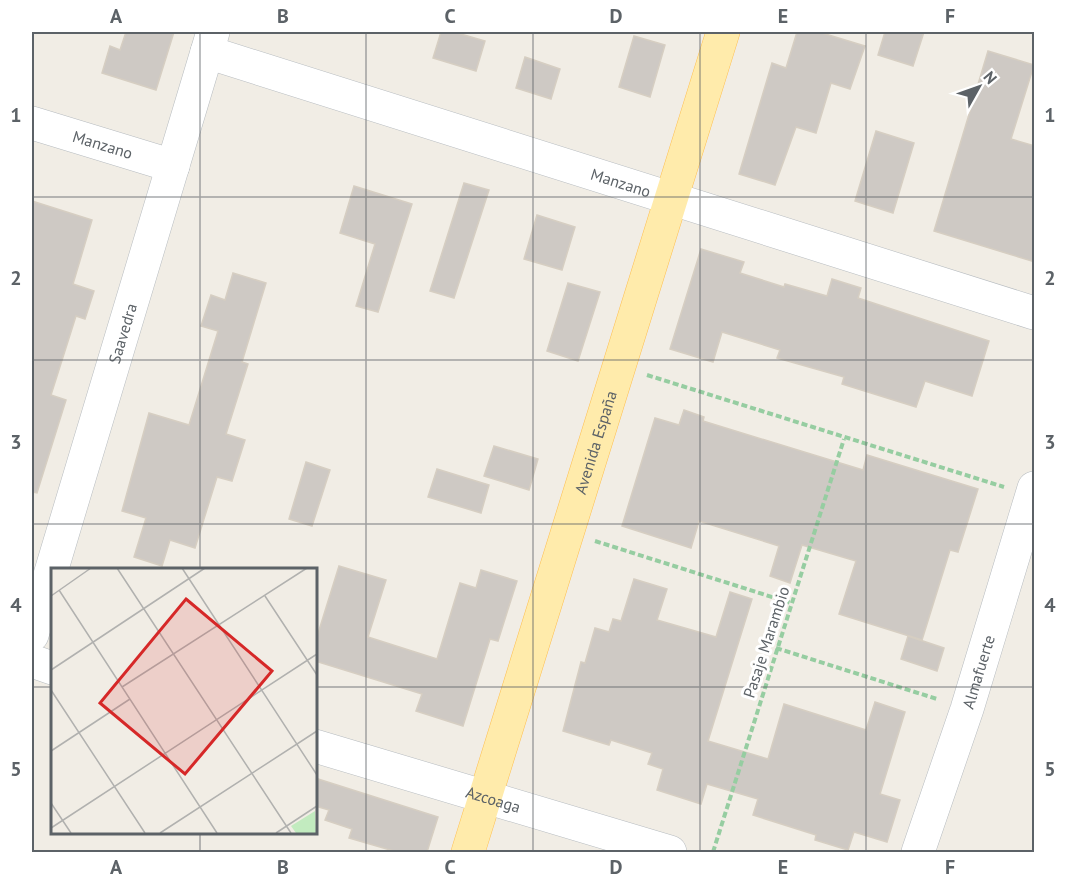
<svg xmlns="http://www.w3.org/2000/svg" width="1066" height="884" font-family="'PT Sans',sans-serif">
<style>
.building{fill:#cec9c4;stroke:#d6cec2;stroke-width:1.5}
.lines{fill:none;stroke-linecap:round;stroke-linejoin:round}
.minor-casing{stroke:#b7bcc0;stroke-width:34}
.major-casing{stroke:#ffbf4f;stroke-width:34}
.path{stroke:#96cda1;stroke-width:4;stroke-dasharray:6 3;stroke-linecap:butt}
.minor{stroke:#fff;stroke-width:33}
.major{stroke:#ffebab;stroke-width:33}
.grid{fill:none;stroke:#5c6267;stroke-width:1.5;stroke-opacity:0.55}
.labels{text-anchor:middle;stroke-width:6;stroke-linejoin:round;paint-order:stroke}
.street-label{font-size:16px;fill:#5c6267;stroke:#fff}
.inset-road{fill:none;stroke:#b1b1af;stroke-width:1.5}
.view{fill:#d62828;fill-opacity:0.15;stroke:#d62828;stroke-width:3}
.inset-edge{fill:none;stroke:#5c6267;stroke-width:3}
.neatline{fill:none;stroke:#5c6267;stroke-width:2}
.grid-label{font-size:20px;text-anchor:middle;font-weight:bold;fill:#5c6267}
</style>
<rect width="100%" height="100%" fill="#f1ede5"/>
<g class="building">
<path d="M126,32H174L156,90L102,73L110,46L120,50Z"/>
<path d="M441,32H454L485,41L476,71L433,58Z"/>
<path d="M797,32H819L865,46L850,89L831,83L816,133L796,127L775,185L739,174L772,63L786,68Z"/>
<path d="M885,32H924L913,66L878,55Z"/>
<path d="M634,36L665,45L650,97L619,87Z"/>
<path d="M988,51L1034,65L1011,139L1035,146V262L934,231Z"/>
<path d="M525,57L560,69L551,99L516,88Z"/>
<path d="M876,131L914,143L893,213L855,201Z"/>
<path d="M464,183L489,190L454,298L430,291Z"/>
<path d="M354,186L412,204L378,312L356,306L375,244L340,233Z"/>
<path d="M32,201L92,220L73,284L94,291L85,319L76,316L51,395L66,400L37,493L32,492Z"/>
<path d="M537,215L575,227L562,270L524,259Z"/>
<path d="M701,249L744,262L740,273L784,287L785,284L827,296L832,279L861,288L858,298L989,341L972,396L925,381L916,407L842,384L844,377L777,358L780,350L722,332L713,362L670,349Z"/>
<path d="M233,273L266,283L242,362L248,364L226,434L245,440L232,481L217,477L195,548L170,540L162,566L134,557L146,518L122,511L149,413L189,425L218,331L201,326L211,295L225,300Z"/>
<path d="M568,283L600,292L578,361L547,351Z"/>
<path d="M684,410L704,417L703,421L863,470L867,455L978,489L958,552L950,550L922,640L839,614L856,561L802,545L790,583L770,576L779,546L699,521L691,548L622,526L655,418L679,425Z"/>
<path d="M494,446L538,459L529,490L484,476Z"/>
<path d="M306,462L330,470L312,526L289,519Z"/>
<path d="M437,469L489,485L481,513L428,497Z"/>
<path d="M339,566L386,580L368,637L437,659L460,583L476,588L481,570L517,581L498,641L490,639L463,726L416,711L422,694L315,661V643Z"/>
<path d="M634,579L667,589L657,620L716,637L730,592L752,599L708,741L768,759L784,704L866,730L875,702L905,712L880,794L900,800L887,842L854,832L848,850L815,840L816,835L753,815L758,799L707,784L701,804L657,790L663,769L648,764L652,753L611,740L609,745L563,731L581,662L585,663L595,628L609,632L613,619L621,621Z"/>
<path d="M908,636L944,648L937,671L901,659Z"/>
<path d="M315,778L438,817L427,852H397L349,838L352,829L325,820L329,810L315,806Z"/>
</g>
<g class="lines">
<g class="minor-casing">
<g id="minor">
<path id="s1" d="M207,52L1034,313"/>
<path id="s2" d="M32,123L173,166"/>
<path id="s3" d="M32,635L213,32"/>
<path d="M32,661L52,668"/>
<path id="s4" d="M315,746L670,852"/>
<path id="s5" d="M918,852L967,709L1034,488"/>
</g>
</g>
<g class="major-casing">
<g id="major">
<path id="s6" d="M468,852L723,32"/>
</g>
</g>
<g class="path">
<path d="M647,375L1004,487"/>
<path d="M595,541L791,603"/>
<path d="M776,648L937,699"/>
<path d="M713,852L844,439"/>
</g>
<use href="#minor" class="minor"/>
<use href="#major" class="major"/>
</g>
<path class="grid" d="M200,32V569M366,32V852M533,32V852M700,32V852M866,32V852M32,197H1034M32,360H1034M32,524H1034M32,687H52M315,687H1034M200,832V852"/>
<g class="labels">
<g class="street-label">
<text dy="6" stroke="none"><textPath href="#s2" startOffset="74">Manzano</textPath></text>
<text dy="6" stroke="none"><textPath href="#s1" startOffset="434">Manzano</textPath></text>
<text dy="6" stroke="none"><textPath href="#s3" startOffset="315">Saavedra</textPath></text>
<text dy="6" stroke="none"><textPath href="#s6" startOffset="429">Avenida España</textPath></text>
<text transform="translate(766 642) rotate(-72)" y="6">Pasaje Marambio</text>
<text dy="6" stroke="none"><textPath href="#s5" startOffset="190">Almafuerte</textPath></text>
<text dy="6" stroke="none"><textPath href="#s4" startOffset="186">Azcoaga</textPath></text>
</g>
</g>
<g transform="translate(51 568)">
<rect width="266" height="266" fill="#f1ede5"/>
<path d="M264,243L265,265H245L240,258Z" fill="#c2ebbf"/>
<path class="inset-road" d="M66,0L240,265M131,0L266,207M8,22L166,265M0,28L40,0M214,28L266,107M0,102L154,0M71,119L256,0M0,122L94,265M0,183L79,131M0,235L20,265M0,260L266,86M109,265L266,163M225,265L266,238"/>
<path class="view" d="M135,31L221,103L134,206L49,135Z"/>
<rect width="266" height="266" class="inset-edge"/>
</g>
<rect width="1066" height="884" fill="none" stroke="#ffffff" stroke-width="66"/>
<g transform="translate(979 87) rotate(50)" stroke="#ffffff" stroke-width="4.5" paint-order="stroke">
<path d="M0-4.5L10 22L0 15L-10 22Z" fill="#5c6267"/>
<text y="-9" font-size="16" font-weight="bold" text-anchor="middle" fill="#5c6267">N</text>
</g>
<rect x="33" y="33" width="1000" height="818" class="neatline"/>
<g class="grid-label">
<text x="116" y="23">A</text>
<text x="283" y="23">B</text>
<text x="450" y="23">C</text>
<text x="616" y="23">D</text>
<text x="783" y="23">E</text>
<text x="950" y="23">F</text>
<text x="16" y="122">1</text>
<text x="1050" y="122">1</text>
<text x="16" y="285">2</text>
<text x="1050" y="285">2</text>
<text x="16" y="449">3</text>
<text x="1050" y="449">3</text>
<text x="16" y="612">4</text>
<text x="1050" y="612">4</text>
<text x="16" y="776">5</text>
<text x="1050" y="776">5</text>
<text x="116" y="874">A</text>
<text x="283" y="874">B</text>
<text x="450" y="874">C</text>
<text x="616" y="874">D</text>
<text x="783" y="874">E</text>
<text x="950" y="874">F</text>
</g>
</svg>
